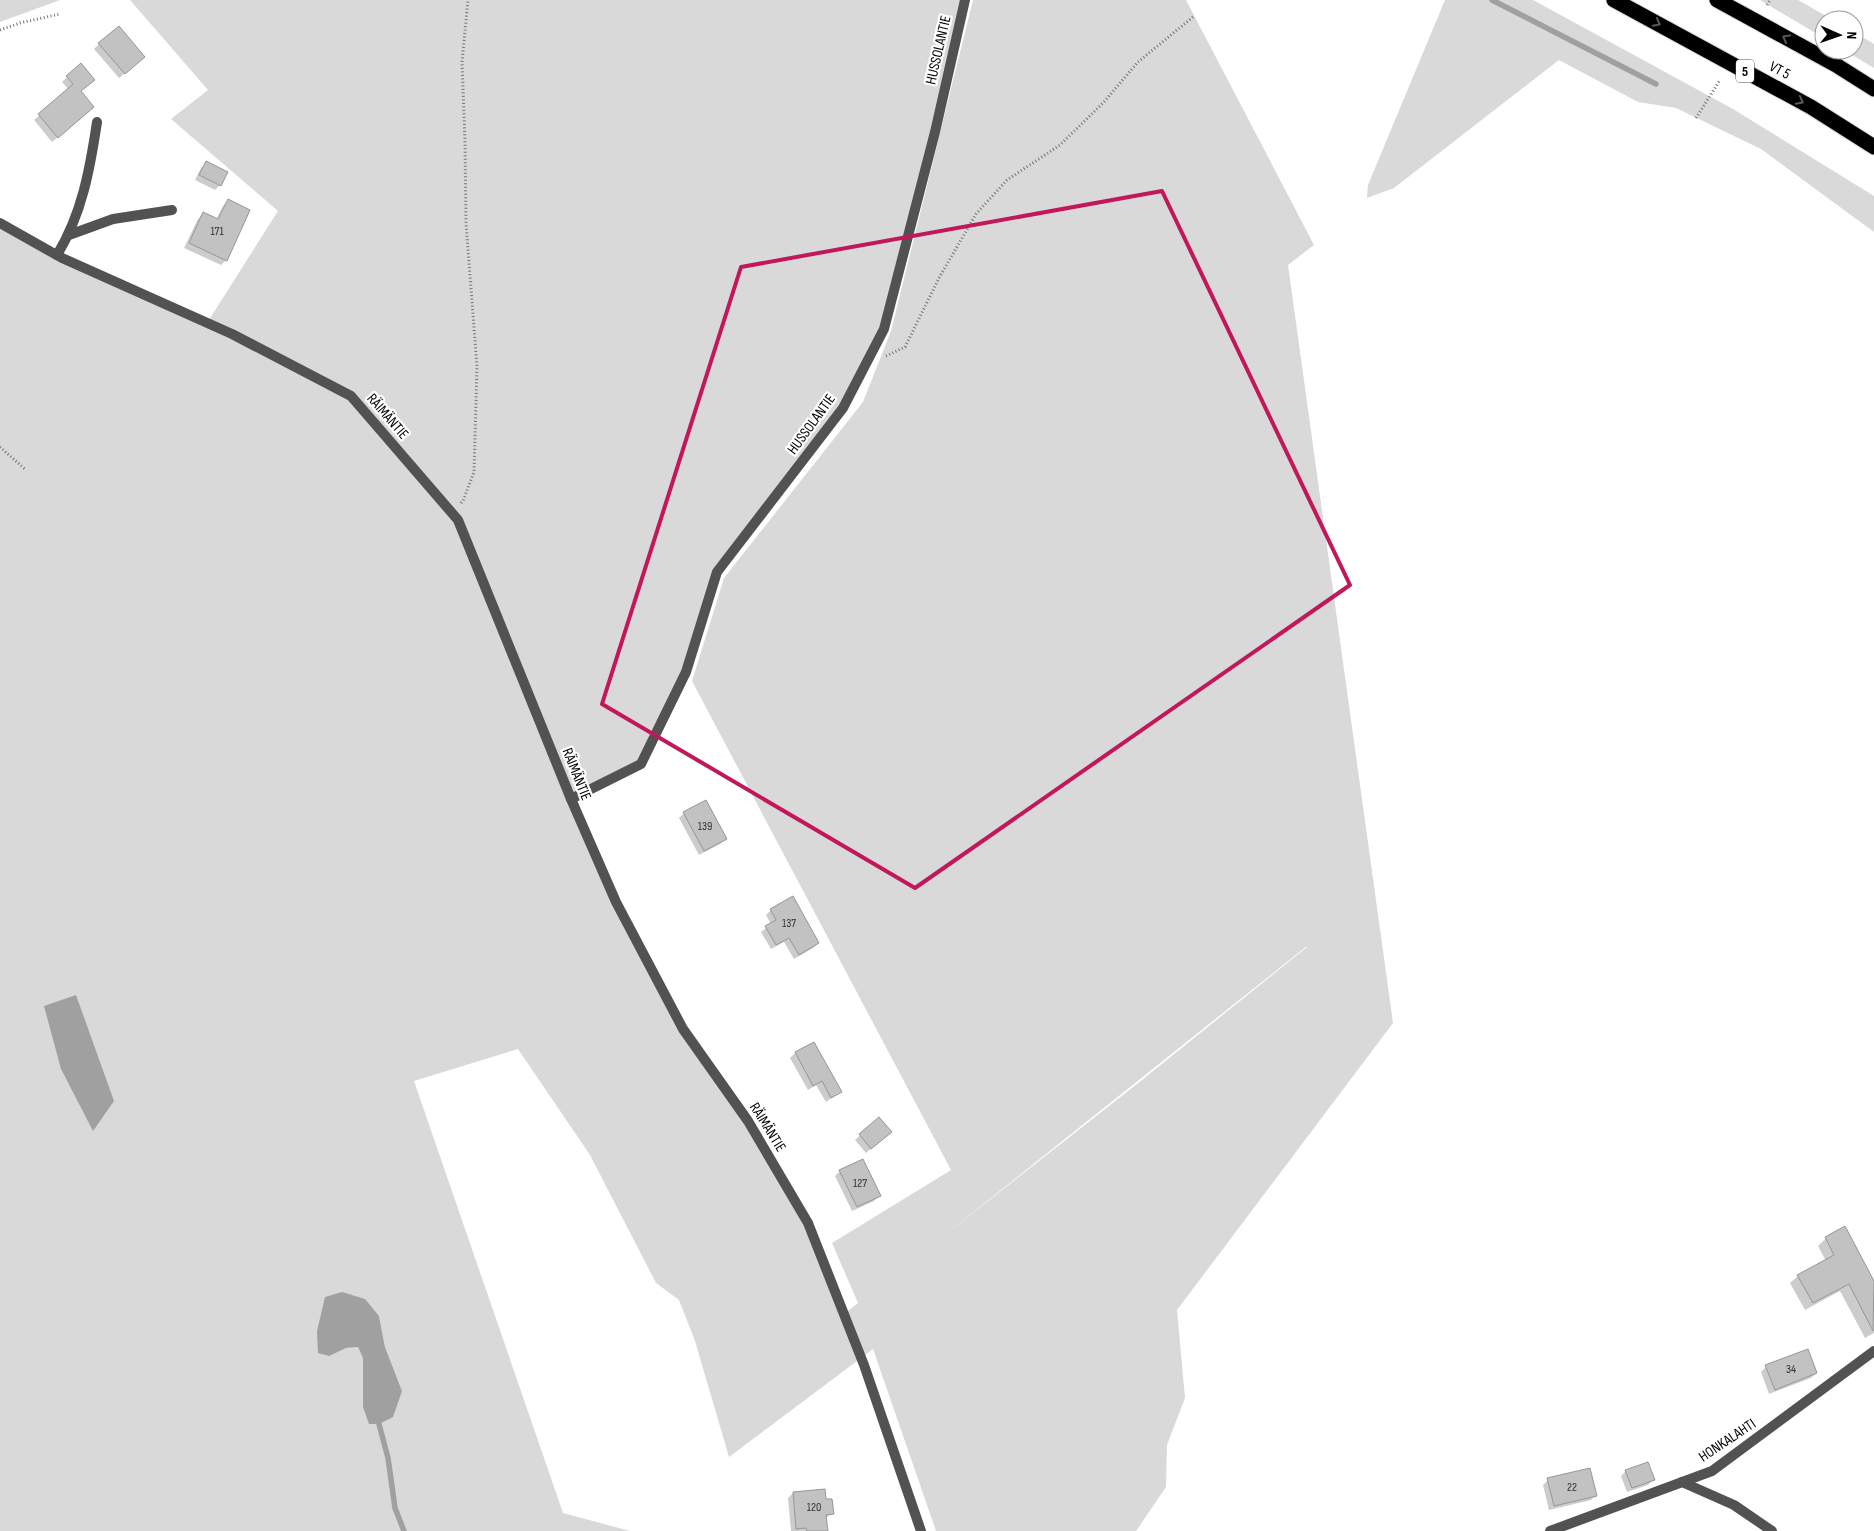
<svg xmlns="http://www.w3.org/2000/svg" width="1874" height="1531" font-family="'Sofia Sans Condensed',sans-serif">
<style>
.green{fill:#d9d9d9;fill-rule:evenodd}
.water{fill:#a0a0a0}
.shadow{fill:#0003}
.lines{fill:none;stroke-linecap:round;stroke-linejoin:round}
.stream{stroke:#a0a0a0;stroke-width:5.5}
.building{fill:#c2c2c2;stroke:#969696}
.motorway-casing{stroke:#dbdbdb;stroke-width:17}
.path{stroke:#747474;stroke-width:3;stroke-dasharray:1 2.5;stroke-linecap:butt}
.minor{stroke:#525252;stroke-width:10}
.tertiary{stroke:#525252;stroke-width:10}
.motorway{stroke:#000;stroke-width:15}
.oneway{stroke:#595959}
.marked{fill:none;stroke:#c2185b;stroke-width:4;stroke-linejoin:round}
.labels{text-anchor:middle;stroke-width:4.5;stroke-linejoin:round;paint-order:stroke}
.number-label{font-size:12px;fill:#303030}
.shield{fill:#fff;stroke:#4c4c4c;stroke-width:1}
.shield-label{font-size:14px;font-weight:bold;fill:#000}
.street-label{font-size:15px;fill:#000;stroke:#fff}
</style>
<rect width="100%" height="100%" fill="#fff"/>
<g class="green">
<path d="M0,0H60L0,22Z"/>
<path d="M130,0H964L884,329L843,408L717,572L686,672L641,764L571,799L683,1029L748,1121L808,1223L844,1314L858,1303L832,1243L951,1170L692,681L724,578L863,402L891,331L973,0H1186L1314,245L1288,265L1393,1023L1177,1310L1185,1398L1167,1445L1166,1487L1136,1531H936L873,1349L729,1457L695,1341L679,1300L656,1283L590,1155L518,1049L414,1081L563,1513L630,1531H0V223L207,323L278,211L171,119L208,90ZM1307,947L1137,1084L937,1241L1307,946ZM379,1316L385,1347L402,1391L364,1376L363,1357L358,1347L346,1348Z"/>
<path d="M1445,0H1533L1544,6L1733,109L1874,196V232L1761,149L1676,108L1638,102L1559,60L1394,188L1367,198L1368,185Z"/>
<path d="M1760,0H1798L1833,20H1824V38Z"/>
<path d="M1854,32L1874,44V68L1844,50H1854Z"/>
</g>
<g class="water">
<path d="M76,995L114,1101L93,1131L61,1069L44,1006Z"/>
<path d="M342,1292L365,1299L379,1316L385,1347L402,1391L393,1417L379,1424H369L363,1407V1358L358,1347L346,1348L329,1356L318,1353L317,1331L325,1297Z"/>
</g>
<g class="shadow">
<path d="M99,44L139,61L119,78L94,49Z"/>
<path d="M67,77L80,92L88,112L52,142L34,120L69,90L62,82Z"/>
<path d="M206,163L220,185L215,190L195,180L201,168Z"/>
<path d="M228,201L226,260L221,265L184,248L198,219L203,214L216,220L223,206Z"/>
<path d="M684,813L725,839L720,844L699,855L679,818Z"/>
<path d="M771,910L818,943L813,948L794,959L784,942L771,949L761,932L771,924L766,915Z"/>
<path d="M814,1043L840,1092L826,1102L816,1085L808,1090L790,1058L795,1053Z"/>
<path d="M879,1118L885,1137L866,1153L855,1140Z"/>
<path d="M840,1171L879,1196L874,1201L852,1211L835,1176Z"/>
<path d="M1844,1228L1874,1284V1333L1865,1338L1840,1291L1805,1310L1790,1283L1798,1276L1826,1261L1818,1246L1826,1238Z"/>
<path d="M1766,1367L1816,1373L1811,1378L1769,1394L1761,1372Z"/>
<path d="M1626,1471L1653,1480L1648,1485L1627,1492L1621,1476Z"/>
<path d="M1548,1480L1596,1495L1591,1500L1549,1510L1543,1485Z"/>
<path d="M793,1493L825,1501L832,1513L825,1519L826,1531H791L788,1498Z"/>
</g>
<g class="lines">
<g class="stream">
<path d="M1492,0L1656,84"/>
<path d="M379,1424L388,1458L395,1508L404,1531"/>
</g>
</g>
<g class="building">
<path d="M119,26L145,57L125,74L98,43Z"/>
<path d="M81,63L95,80L81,91L94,107L58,138L38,114L73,84L66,76Z"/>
<path d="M206,161L228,172L221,186L199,175Z"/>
<path d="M228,199L250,210L227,261L189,243L203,212L218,219Z"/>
<path d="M706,800L727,839L704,851L683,812Z"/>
<path d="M793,896L819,943L799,955L789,938L776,945L765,926L776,920L770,909Z"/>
<path d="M814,1042L842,1092L831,1098L822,1081L813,1086L795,1052Z"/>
<path d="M879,1117L892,1132L871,1149L859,1134Z"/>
<path d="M863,1159L881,1196L857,1207L839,1170Z"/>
<path d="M1845,1226L1874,1281L1873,1331L1849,1284L1813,1303L1797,1275L1834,1255L1825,1237Z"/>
<path d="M1808,1349L1817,1373L1775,1390L1765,1365Z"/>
<path d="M1648,1462L1655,1480L1632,1488L1625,1470Z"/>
<path d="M1590,1468L1597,1496L1554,1506L1547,1478Z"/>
<path d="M825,1489L826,1499H832L834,1514L826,1515L828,1531H807L806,1528L796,1529L793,1492Z"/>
</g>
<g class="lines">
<g class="motorway-casing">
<g id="motorway">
<path d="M1614,0L1811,107L1874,147"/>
<path d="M1717,0L1836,65L1874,89"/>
</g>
</g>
<g class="path">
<path d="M1767,5L1770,0"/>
<path d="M0,30L20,23L60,14"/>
<path d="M1696,118L1720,80"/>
<path d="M886,356L905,347L939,278L976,214L1007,180L1060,145L1104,102L1138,62L1193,17"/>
<path d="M0,447L26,470"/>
<path d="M461,503L463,501L474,472L477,367L466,223L465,141L462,62L468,0"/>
</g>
<g class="minor">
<path d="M69,235L113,219L172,210"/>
<path d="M57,255C82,214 90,169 97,122"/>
<path d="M571,799L641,764L686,672L717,572L843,408L884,329L935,132L965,0"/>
<path d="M1682,1482L1734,1505L1772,1531"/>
<path d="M1550,1531L1712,1471L1874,1351"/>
</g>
<path class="tertiary" d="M0,223L62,258L232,334L351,396L458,520L571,799L616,902L683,1029L748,1121L808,1223L864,1365L921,1531"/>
<use href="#motorway" class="motorway"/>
</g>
<defs><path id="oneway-chevron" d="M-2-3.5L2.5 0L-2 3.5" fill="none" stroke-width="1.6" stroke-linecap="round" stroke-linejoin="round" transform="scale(1.25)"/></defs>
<g class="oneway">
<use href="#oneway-chevron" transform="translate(1657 23) rotate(28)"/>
<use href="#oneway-chevron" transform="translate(1786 38) rotate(-151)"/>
<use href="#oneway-chevron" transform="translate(1800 101) rotate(28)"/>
</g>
<path class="marked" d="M1162,191L1350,585L915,888L602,704L741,267Z"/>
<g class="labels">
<g class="number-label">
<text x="217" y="235">171</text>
<text x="705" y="830">139</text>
<text x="789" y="927">137</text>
<text x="860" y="1187">127</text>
<text x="1791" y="1373">34</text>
<text x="1572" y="1491">22</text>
<text x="814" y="1511">120</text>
</g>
<rect class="shield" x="1736" y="59.5" width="18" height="23" rx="4"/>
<g class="shield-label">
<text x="1745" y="76">5</text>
</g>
<g class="street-label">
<text transform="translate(938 50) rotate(-77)" y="5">HUSSOLANTIE</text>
<text transform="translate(1780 70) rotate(28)" y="5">VT 5</text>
<text transform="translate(388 416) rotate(49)" y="5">RÄIMÄNTIE</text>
<text transform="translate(811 424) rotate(-54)" y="5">HUSSOLANTIE</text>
<text transform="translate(577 774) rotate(68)" y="5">RÄIMÄNTIE</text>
<text transform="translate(768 1127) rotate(58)" y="5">RÄIMÄNTIE</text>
<text transform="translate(1727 1440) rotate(-34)" y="5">HONKALAHTI</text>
</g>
</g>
<g transform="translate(1839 35) rotate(92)"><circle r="24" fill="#ffffff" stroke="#999999"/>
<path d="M0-4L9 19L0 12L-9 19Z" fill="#000000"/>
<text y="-8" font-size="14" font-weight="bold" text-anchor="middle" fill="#000000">N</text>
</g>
</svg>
